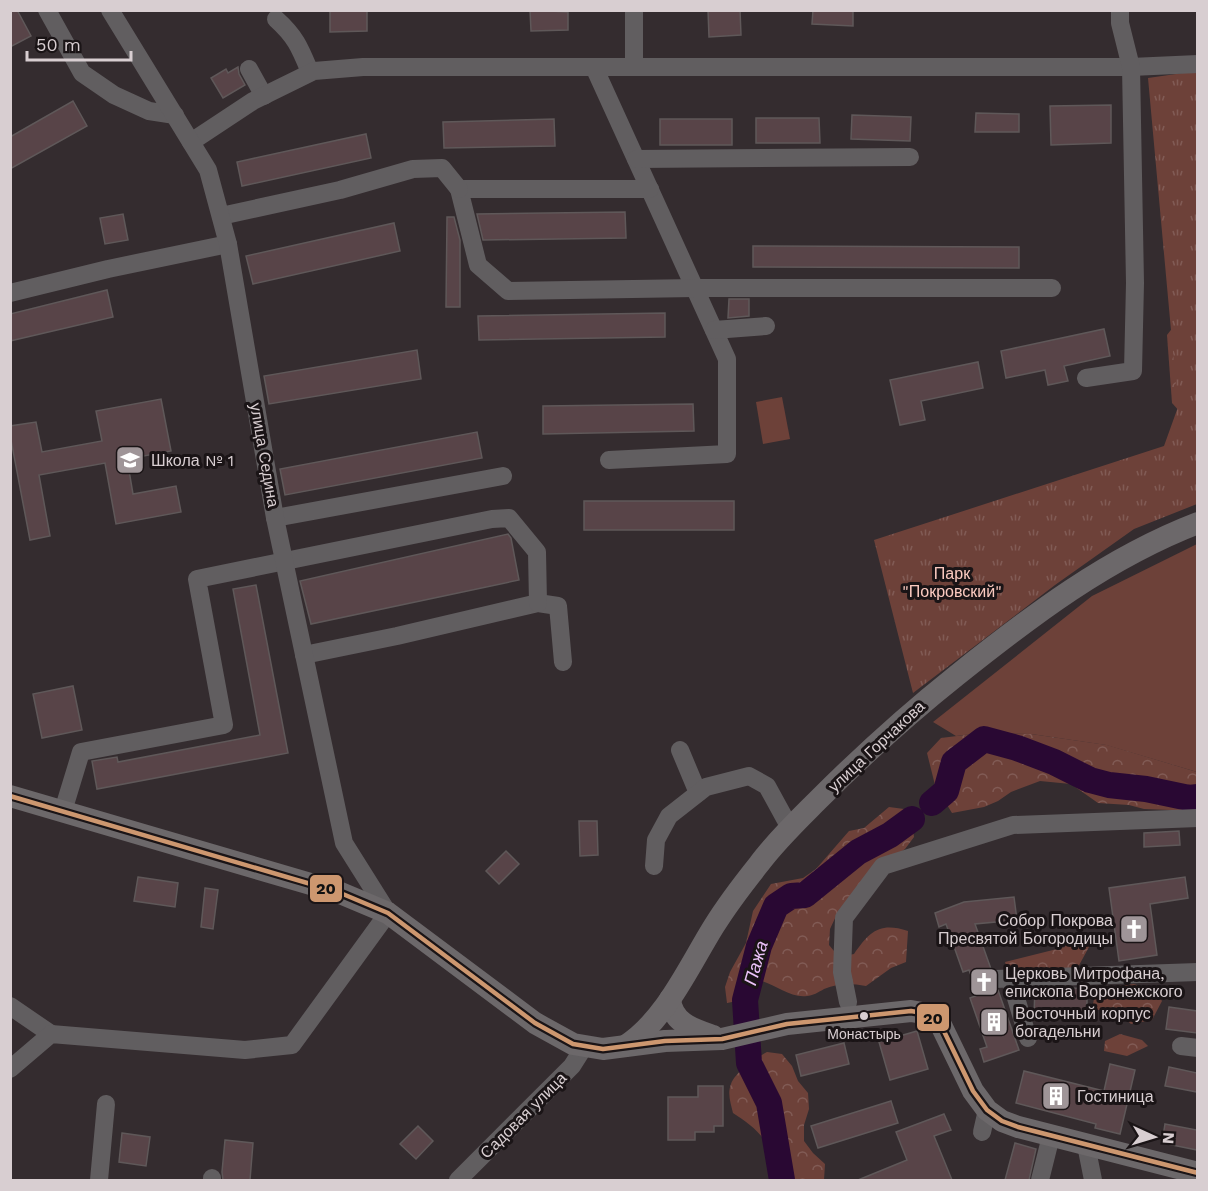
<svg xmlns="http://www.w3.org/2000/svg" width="1208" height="1191" font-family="'Work Sans',sans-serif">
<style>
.grass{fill:#6d4139}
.forest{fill:url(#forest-crowns)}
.park{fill:url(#park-tufts)}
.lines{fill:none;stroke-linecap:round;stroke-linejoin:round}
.river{stroke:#290833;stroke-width:26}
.building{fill:#584448;stroke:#5f5859;stroke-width:1.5}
.minor{stroke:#615e60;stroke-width:18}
.major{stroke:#6c686a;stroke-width:22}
.bus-1-casing{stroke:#1a1416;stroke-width:9}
.bus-1{stroke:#cd976f;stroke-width:4.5}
.bus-dot{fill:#d8ced1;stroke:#1a1416;stroke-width:2}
.labels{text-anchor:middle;stroke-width:6;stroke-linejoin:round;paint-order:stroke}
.bus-label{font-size:14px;fill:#d8ced1;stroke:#1a1416}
.street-label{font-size:16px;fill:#d8ced1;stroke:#1a1416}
.poi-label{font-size:16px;fill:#d8ced1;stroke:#1a1416;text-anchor:start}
.park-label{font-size:16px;fill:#fbcac0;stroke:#1a1416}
.water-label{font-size:18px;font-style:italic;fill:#ebc2f9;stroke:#1a1416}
.line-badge{stroke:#1a1416;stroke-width:2}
.pale-badge-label{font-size:16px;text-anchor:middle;font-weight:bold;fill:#111}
</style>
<defs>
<pattern id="forest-crowns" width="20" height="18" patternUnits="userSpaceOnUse" patternTransform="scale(1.5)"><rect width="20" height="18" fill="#6d4139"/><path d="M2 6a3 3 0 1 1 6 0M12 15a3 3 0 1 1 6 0" fill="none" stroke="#815b55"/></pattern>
<pattern id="park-tufts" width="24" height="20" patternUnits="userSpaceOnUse" patternTransform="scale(1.5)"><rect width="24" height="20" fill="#6d4139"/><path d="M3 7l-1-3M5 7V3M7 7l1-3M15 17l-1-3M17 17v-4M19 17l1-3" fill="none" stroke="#815b55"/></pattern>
</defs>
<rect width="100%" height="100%" fill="#342c2f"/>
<g class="grass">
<path d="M782,397L790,439L763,444L756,402Z"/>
<path d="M1197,544V772L1106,745L1031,734L981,733L956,736L933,722L1092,596Z"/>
</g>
<g class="forest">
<path d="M1177,322L1190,423L1172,403L1167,335Z"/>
<path d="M981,733L1031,734L1107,745L1197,772V811L1144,809L1129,805L1098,803L1071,784L1040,781L1011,792L998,801L984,807L952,813L935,785L927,753L941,738Z"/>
<path d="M889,807L904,809L912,822L914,837L905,849L893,858L837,914L830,929L829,945L839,957L854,954C870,931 880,922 908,931L906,962L891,968L866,986C850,983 839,983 824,989C819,992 812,996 807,996C791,998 777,986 762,981L737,1001L727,1003L725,987L730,972L746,943L753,911L771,884L803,878L816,869L849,831L864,828Z"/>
<path d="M1095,936L1077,969L1008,971L1005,962L1065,947L1063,937Z"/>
<path d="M1134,984L1156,992L1162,1001L1152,1020L1131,1024L1119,1013L1092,1009L1096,989Z"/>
<path d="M1120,1034L1142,1040L1148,1046L1127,1056L1104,1051L1105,1041Z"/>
<path d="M767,1052L782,1054L792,1066L798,1081L808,1093L809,1109L804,1125V1141L813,1153L825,1164L824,1180H771C771,1174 773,1167 772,1161C771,1139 750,1124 733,1113C731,1104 727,1094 731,1084C735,1072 756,1058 767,1052Z"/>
</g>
<path class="park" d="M1197,71V504L1134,529L1055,585L913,693L874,540L1164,446L1178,407L1148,78Z"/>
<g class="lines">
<g class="river">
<path d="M932,803L946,791L954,762L984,739L1017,748L1054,762L1090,780L1109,785L1146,789L1189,798L1198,797"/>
<path d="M782,1180L769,1103L749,1063L745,1000L759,946L776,906L791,896L805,895L858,852L890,835L912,819"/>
</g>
</g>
<g class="building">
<path d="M10,10H17L31,36L10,47Z"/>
<path d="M330,10H367V31L330,32Z"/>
<path d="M530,10L568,12V30L531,31Z"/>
<path d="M708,10H740L741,35L709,37Z"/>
<path d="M813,10H853V26L812,24Z"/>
<path d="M238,67L239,74L245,85L223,98L211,78L226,69L228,73Z"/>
<path d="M73,101L87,126L10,169V137Z"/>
<path d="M1111,105V143L1051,145L1050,106Z"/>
<path d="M976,113L1019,114V132H975Z"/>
<path d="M852,115L911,117L910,141L851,139Z"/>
<path d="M756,118H819L820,143H756Z"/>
<path d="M554,119L555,146L444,148L443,122Z"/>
<rect x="660" y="119" width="72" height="26"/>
<path d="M366,134L371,158L242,186L237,162Z"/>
<path d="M625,212L626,238L483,240L477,214Z"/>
<path d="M123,214L128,240L105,244L100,218Z"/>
<path d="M447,217H454L460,240V307H446Z"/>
<path d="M394,223L400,251L253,284L246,256Z"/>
<path d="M753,246L1019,247V268L753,267Z"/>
<path d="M107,290L113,317L10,341V314Z"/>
<path d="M729,299H749V316L728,318Z"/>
<path d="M665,313V337L479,340L478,316Z"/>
<path d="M1104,329L1110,356L1064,366L1068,381L1048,385L1045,370L1006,378L1001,351Z"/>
<path d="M417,350L421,379L269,404L264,376Z"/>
<path d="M978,362L983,388L921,401L925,420L900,425L890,380Z"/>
<path d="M161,399L171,451L127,459L133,494L176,486L181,512L116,524L105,463L39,475L50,536L30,540L10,435V426L36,422L42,452L102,441L96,411Z"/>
<path d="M693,404L694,431L543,434V406Z"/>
<path d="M477,432L482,458L285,495L280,469Z"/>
<rect x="584" y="501" width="150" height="29"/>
<path d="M508,534L511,538L519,580L311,624L300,581Z"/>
<path d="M256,585L288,753L97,789L92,761L117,757L118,762L260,735L233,589Z"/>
<path d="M73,686L82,730L42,738L33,694Z"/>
<path d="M579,821H597L598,855L580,856Z"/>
<path d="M1179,831L1180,845L1144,847V833Z"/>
<path d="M506,851L519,864L499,884L486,871Z"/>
<path d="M138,877L178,883L175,907L134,901Z"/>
<path d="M1185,877L1188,898L1150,904L1157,955L1119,961L1109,888Z"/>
<path d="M205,888L218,890L213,929L201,927Z"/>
<path d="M1014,897L1017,920L975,924L991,969L984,974V984L989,989L998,990L1019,1050L984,1062L980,1049L987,1047L970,998L978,995L969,970L963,972L946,924L939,927L935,913L964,902Z"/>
<path d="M1087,988V1014H1034L1035,989Z"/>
<path d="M1169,1007L1197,1011V1033L1166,1029Z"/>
<path d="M917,1031L928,1069L890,1080L879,1042Z"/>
<path d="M844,1043L849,1064L801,1076L796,1055Z"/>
<path d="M1110,1064L1135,1070L1120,1134L1095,1128L1096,1124L1016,1103L1024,1071L1104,1091Z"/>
<path d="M1169,1067L1197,1073V1092L1165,1086Z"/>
<path d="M698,1086H723V1126H714V1132H695V1140H668V1097H698Z"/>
<path d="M891,1101L898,1123L818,1148L811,1126Z"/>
<path d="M944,1114L951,1130L934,1136L952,1180H858L907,1160L896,1132Z"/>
<path d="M1165,1124L1197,1130V1150L1162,1143Z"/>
<path d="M418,1126L433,1141L416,1159L400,1144Z"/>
<path d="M122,1133L150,1137L146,1166L119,1162Z"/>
<path d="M225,1140L253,1143L250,1180H223L222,1172Z"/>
<path d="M1015,1143L1036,1149L1029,1180H1005Z"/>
</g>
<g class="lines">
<g class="minor">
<path d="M47,10L82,73L114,95L149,111L175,115"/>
<path d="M634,10V67"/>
<path d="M276,19C296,37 300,48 310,72"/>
<path d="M594,67L727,359V454L609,460"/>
<path d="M249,69L264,96"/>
<path d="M191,142L253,101L314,71L363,67H1131L1198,64"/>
<path d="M636,159L910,157"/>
<path d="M650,189H459L478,265L508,291L695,288H1052"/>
<path d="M221,216L340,190L413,169L442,168L459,189"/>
<path d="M10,293L108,269L228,244"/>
<path d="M714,330L766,326"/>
<path d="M1086,378L1133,371L1135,283L1131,67L1120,23V10"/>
<path d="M275,518L503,476"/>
<path d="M304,655L397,636L538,603L558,606L563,662"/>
<path d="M680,750L698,793"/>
<path d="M63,811L81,752L224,725L197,579L492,519L509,518L537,552L538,603"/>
<path d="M654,866L656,840L669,816L706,787L749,776L767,786L790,828"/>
<path d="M1010,978L1028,1038"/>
<path d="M994,979L1198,972"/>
<path d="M848,1002L842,972L844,918L883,866L1013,825L1198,818"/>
<path d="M10,1006L51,1034"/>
<path d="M1181,1046L1198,1048"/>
<path d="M10,1069L51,1034L245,1050L292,1045L388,913L344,843L275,518L228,244L208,170L110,10"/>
<path d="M982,1132L987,1110"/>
<path d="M1086,1145L1093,1180"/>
<path d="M99,1180L106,1104"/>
<path d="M212,1180V1178"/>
<path d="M458,1180L572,1066L584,1047"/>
<path d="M1040,1180L1051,1136"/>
</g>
<g class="major">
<path d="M10,796L338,892L388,913L535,1023L573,1044L603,1049L665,1041L722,1039L787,1024L911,1011L928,1014L940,1023L973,1091L987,1110L1002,1121L1018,1127L1198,1173"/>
<path d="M670,999C672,1023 693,1029 713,1036"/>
<path d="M625,1046C665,1021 689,966 714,926C727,905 743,884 759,864C776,841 797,821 818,800C862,756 907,715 956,676C1031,616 1107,558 1198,523"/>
</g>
<g class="bus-1-casing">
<path id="bus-1" d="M10,796L338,892L388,913L535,1023L573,1044L603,1049L665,1041L722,1039L787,1024L911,1011L928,1014L940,1023L973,1091L987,1110L1002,1121L1018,1127L1198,1173"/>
</g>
<use href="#bus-1" class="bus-1"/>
</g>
<defs>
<g id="school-square" transform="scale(1.5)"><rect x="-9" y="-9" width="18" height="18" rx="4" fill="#9f9598" stroke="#1a1416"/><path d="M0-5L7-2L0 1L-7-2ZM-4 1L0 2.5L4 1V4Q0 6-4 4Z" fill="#fff"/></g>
<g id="church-square" transform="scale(1.5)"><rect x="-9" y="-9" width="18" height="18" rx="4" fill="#9f9598" stroke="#1a1416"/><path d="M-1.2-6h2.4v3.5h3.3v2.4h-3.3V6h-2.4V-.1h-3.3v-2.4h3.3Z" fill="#fff"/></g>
<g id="building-square" transform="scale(1.5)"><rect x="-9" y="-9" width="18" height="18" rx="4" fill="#9f9598" stroke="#1a1416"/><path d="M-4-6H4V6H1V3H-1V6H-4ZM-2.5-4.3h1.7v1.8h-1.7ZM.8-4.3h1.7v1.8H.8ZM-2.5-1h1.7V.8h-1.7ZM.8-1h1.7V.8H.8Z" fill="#fff"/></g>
</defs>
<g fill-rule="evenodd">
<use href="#school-square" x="130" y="460"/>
<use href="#church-square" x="1134" y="929"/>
<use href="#church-square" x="984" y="982"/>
<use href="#building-square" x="994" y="1022"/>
<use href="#building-square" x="1056" y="1096"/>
</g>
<circle class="bus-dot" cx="864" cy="1016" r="5"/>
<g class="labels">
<g class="bus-label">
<text x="864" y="1039">Монастырь</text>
</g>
<g class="street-label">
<text transform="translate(265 455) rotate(80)" y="6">улица Седина</text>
<text transform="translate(876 746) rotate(-43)" y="6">улица Горчакова</text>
<text transform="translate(523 1115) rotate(-45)" y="6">Садовая улица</text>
</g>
<g class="poi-label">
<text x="151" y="466">Школа № 1</text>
<text x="1113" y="926" text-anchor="end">Собор Покрова<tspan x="1113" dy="18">Пресвятой Богородицы</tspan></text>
<text x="1005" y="979">Церковь Митрофана,<tspan x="1005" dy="18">епископа Воронежского</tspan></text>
<text x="1015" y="1019">Восточный корпус<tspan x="1015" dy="18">богадельни</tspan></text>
<text x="1077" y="1102">Гостиница</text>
</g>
<g class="park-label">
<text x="952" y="579">Парк<tspan x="952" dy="18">"Покровский"</tspan></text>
</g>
<g class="water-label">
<text transform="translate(756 963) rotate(-74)" y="6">Пажа</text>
</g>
</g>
<g class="line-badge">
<rect x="309" y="874" width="34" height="29" rx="6" fill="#cd976f"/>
<rect x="916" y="1003" width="34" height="29" rx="6" fill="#cd976f"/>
</g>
<g class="pale-badge-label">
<text x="326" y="894">20</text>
<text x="933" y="1024">20</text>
</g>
<rect width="1208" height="1191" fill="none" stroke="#d8ced1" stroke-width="24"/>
<g transform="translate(1154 1137) rotate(94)" stroke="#1a1416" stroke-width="4.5" paint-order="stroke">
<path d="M0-4.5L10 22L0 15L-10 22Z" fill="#d8ced1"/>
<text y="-9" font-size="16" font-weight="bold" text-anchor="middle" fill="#d8ced1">N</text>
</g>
<path d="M27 51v9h104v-9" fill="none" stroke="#d8ced1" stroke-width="3"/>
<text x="36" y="51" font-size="18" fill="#d8ced1" stroke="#1a1416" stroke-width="4.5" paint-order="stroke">50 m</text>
</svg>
